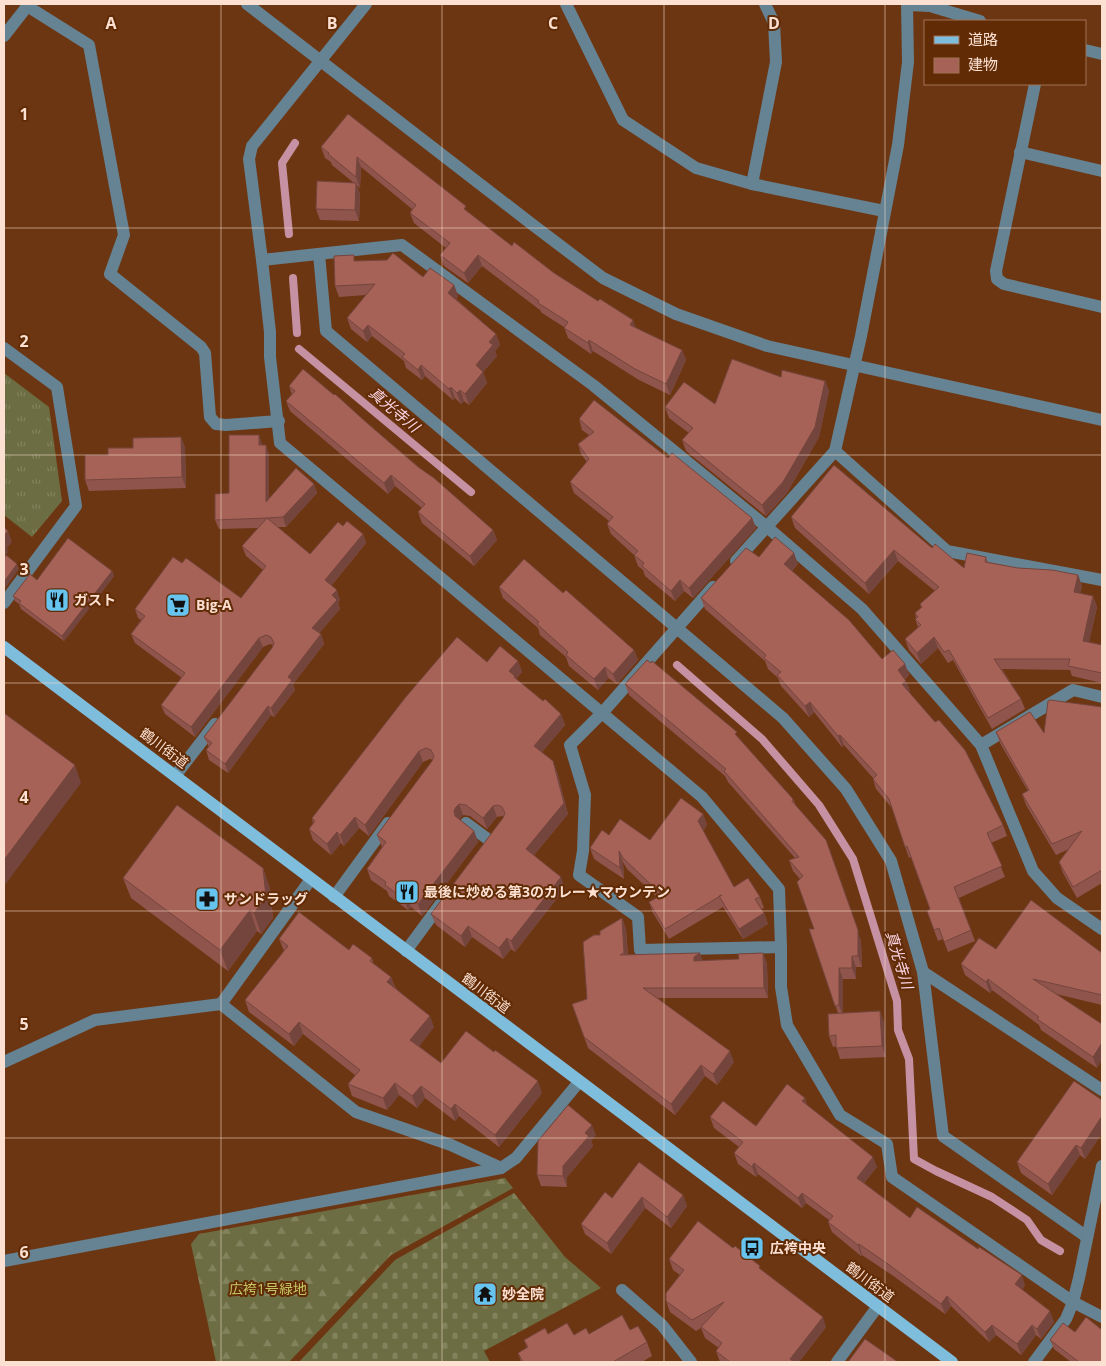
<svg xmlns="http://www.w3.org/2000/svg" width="1106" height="1366" font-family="'Open Sans','Noto Sans JP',sans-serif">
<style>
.grass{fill:url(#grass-tufts)}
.forest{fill:url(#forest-firs)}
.cemetery{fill:url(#cemetery-stones)}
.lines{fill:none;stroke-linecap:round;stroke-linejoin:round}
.stream{stroke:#c691a2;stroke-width:8}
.minor{stroke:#658392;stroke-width:12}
.major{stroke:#7ebddb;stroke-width:12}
.wall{fill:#8f544b}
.shaded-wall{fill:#74453d}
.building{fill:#a66257;stroke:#74453d}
.grid{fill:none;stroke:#fce0d2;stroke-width:1;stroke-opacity:0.55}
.labels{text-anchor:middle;stroke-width:4;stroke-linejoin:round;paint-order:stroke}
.poi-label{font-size:14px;font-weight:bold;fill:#fce0d2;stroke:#612b05;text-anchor:start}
.street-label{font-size:14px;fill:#fce0d2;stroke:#612b05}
.park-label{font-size:14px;fill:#c5c665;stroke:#612b05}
.water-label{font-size:15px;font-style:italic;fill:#fed7e8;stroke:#612b05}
.grid-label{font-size:16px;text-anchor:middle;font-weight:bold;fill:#fce0d2;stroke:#612b05;stroke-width:4;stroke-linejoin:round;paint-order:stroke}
</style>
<defs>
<pattern id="grass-tufts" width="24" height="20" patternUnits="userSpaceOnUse" patternTransform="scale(1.25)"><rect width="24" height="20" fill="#6c6d42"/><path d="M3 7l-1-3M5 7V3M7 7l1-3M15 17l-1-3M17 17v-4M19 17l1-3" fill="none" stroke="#82825c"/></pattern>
<pattern id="forest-firs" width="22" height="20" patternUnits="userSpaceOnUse" patternTransform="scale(1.25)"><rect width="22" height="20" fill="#6c6d42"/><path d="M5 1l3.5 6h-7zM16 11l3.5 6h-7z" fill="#82825c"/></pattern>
<pattern id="cemetery-stones" width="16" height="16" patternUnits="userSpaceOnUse" patternTransform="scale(1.25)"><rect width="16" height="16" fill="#6c6d42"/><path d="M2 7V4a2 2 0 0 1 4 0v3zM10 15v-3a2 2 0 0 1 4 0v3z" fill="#82825c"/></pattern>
</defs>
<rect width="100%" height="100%" fill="#6d3613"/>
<path class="grass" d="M4,373L49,407L62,501L32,537L4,515Z"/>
<path class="forest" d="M505,1178L513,1188L391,1255L289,1362H216L191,1244L199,1234Z"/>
<path class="cemetery" d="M514,1193L565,1257L601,1288L484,1351L490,1362H299L395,1260Z"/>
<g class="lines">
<g class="stream">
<path d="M289,234L282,163L295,143"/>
<path d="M293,278L297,333"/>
<path d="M299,349L471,492"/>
<path d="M677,665L762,739L819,805L853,859L897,1001L898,1030L909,1059L914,1159L936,1171L992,1197L1027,1220L1041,1240L1060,1251"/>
</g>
<g class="minor">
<path d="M247,4L533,225L603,278L676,314L767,346L1102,420"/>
<path d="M366,4L252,146L249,159L262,260L402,245L593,385L767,527L862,609L981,745L1033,871L1057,898L1102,929"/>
<path d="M566,4L623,120L696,168L752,184L884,211"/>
<path d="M908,5L930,6L980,21"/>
<path d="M27,6L89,45L124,235L110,274L201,347L205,353L210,417L216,424L226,425L279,421"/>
<path d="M4,36L29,4"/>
<path d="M1085,50L1102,54"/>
<path d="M1035,84L996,271L997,279L1004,284L1102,307"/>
<path d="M1020,152L1102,171"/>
<path d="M752,184L776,62L774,23L765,4"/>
<path d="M319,254L326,331L783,718L846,789L891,861L923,972L943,1136L1087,1237"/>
<path d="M262,260L270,332V357L280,443L702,797L779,889L781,947"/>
<path d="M4,348L57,387L76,506L4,603"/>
<path d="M835,451L947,551L1102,580"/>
<path d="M736,561L835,451L861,336L898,145L908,62L907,4"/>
<path d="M713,587L603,712L570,745L585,795L583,851L579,875L638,917L640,950L781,947V987L787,1025L840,1115L887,1144L892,1177L1073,1302L1102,1317"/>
<path d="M981,745L1073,690L1102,697"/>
<path d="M175,776L215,724"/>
<path d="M466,823L489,840"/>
<path d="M334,897L388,823"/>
<path d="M406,951L442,902"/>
<path d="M923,972L1102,1090"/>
<path d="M221,1004L311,879"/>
<path d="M4,1062L95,1020L221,1004L356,1112L451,1145L501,1168"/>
<path d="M4,1261L501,1168L516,1158L579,1082"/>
<path d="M622,1290L662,1325L691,1362"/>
<path d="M837,1362L878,1306"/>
<path d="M1034,1362L1066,1319L1073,1302L1079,1278L1102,1166"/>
</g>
<path class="major" d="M4,647L952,1362"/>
</g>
<g class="wall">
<path d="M348,114L468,212L512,246L554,273L636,328L682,350L686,360L670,395L639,380L593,351L591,354L568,338L564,327L542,313L540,310L482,266L468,283L444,266L440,255L446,248L414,223L410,213L412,209L361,167L360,188L357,185L360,194L359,221L320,220L316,209L354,183L332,165L331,162L325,158L321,147Z"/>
<path d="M356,261L423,277L454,285L458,296L456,299L496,334L500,345L495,351L497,356L483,372L487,383L469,405L464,401L461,404L455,398L453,400L425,376L422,380L406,368L404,361L372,336L367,342L351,329L347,318L366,295L339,297L335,286Z"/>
<path d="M781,377L825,381L829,391L819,437L787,493L766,516L686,451L682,440L689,433L669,418L665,407L715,404Z"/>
<path d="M289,386L367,423L493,530L497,540L474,566L422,523L418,512L422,508L395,486L388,494L290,411L286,401L292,395Z"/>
<path d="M579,419L668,458L752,518L756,528L693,598L684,591L675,601L645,576L643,570L638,566L634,555L611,534L607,524L609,521L574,493L570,482L587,462L581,454L578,444L589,435L582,430Z"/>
<path d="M259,435L262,445H266L269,455V498L314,484L317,493L286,527H278L310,554L343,526L363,534L366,543L331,586L340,600L338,602L340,609L319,633L321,634L324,644L293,684L295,690L274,717L271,715L228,773L209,760L206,750L209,747L204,737L272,648L273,645L270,644L263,647L195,737L165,714L161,705L182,678L135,643L131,634L141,620L138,618L135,609L182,563L241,598L263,570L246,556L242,546L259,528L219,529L215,520Z"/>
<path d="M181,437L185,448L186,488L89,491L85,480L108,455L133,448Z"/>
<path d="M791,517L932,548L964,568L986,557L988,562L1018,568L1078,575L1082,586L1080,594L1093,596L1097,607L1089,642L1102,645V683L1072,676L1070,670L1002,669L1021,699L1025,709L992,729L953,660L948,663L938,648L921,664L909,650L905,639L918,627L915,619L916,618L915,613L921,608L920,604L935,591L898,561L869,594L795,528Z"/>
<path d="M759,557L798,564L792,571L882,659L905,664L909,675L905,679L910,691L909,692L1003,825L1007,836L991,843L1005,877L959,898L975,941L948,952L943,939L938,941L927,911L930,909L911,857L909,858L892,808L876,789L873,779V778L844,745L842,747L814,712L809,717L781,686L778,678L768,669L765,661L705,609L701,598Z"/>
<path d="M112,571L114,576L64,641L21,609L19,604L15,601L13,596L37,580Z"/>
<path d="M499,587L563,593L634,650L638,660L617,684L608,678L598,690L569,666L566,657L540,635L538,628L503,598Z"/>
<path d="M518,661L522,672L516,679L543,701L561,714L565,725L542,752L557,772L568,814L534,855L565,888L515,952L511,949L503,959L472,937L465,947L436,925L431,914L504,817L502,816L497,817L487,829L470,816L463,815L459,819L474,831L478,842L422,916L411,907L408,910L389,896L387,891L371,880L367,869L382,847L377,835L433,760L430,759L423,762L369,836L359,828L344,846L341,843L331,855L313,840L309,829L313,823L312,818L487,662Z"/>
<path d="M625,684L739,738L793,799L796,806L861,941L862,967H856V979H843V1013L884,1022L886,1057L840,1059L836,1046L833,1047L829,1036L838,1013L809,929H814L800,879L793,871L789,860L795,858L728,782L725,776L629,695Z"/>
<path d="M1102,707V883L1077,898L1063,873L1059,862L1069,849L1056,855L1026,805L1022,794L1028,791L1000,743L996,732L1044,733Z"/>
<path d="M703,814L707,825L703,831L734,887L760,897L764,908L761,909L764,913L768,924L743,939L723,907L669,939L653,913L649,902L657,897L627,869L623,862L624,879L594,859L590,848L609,835L650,840Z"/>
<path d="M263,868L270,889L273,918L261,934L257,931L228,971L131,898L123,878Z"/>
<path d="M622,918L626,929L628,955L703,961L739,959L763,953L767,964L768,998H658L734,1062L717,1085L705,1076L675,1115L588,1048L584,1037L587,999L600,935Z"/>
<path d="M279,939L349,950L372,958L373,963L391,977L395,987L434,1027L419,1046L441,1063L542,1093L499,1147L459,1116L455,1121L425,1098L417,1108L399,1095L387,1110L352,1096L348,1084L355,1075L303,1034L294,1046L249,1012L245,1000L284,951Z"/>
<path d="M996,949L1102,953V1005L1056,994L1102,1024L1097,1068L1041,1030L1039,1025L992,990L990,993L965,975L961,964Z"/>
<path d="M805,1098L807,1106L877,1167L864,1183L910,1218L1025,1285L1022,1290L1054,1322L1041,1339L1036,1335L1021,1355L996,1335L989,1342L951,1306L945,1314L892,1275L862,1255L861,1256L832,1232L828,1222L829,1220L806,1203L802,1208L758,1174L756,1177L738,1164L734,1153L739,1147L714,1128L710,1117L756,1126Z"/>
<path d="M1102,1100V1133L1085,1159L1080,1155L1052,1195L1021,1173L1017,1162Z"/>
<path d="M596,1135L591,1141L593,1146L567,1177V1187L541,1186L537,1175Z"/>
<path d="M683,1195L687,1206L671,1228L645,1208L611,1254L585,1234L581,1224L612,1198Z"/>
<path d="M669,1259L762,1270L826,1327L799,1362H720L716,1351L719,1348L705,1338L701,1328L696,1331L670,1312L666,1301L680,1275L673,1270Z"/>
<path d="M630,1330L647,1342L652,1356L642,1362H521L518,1353L527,1348L524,1340L548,1334L574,1335Z"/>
<path d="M1050,1340L1102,1362H1071L1054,1349Z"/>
</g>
<g class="shaded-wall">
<path d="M357,157L361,167L360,188L356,177Z"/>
<path d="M356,183L360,194L359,221L355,210Z"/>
<path d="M478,255L482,266L468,283L464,273Z"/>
<path d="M454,285L458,296L452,304L448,293Z"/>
<path d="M633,320L637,331L630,325Z"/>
<path d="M368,325L372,336L367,342L363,331Z"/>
<path d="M496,334L500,345L495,351L497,356L483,372L487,383L469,405L465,394L476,365L489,342Z"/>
<path d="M589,340L593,351L591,354L588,343Z"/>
<path d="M682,350L686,360L670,395L666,384Z"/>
<path d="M421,365L425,376L422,380L418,370Z"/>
<path d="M825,381L829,391L819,437L787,493L766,516L762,505Z"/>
<path d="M451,387L455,398L453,400L449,389Z"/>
<path d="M460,390L464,401L461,404L457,393Z"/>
<path d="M259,435L262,444V455L259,445Z"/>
<path d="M181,437L185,448L186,488L182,477Z"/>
<path d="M266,445L269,455V511L266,502Z"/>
<path d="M391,475L395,486L388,494L384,483Z"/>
<path d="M314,484L317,493L286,527L283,517Z"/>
<path d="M752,518L756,528L693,598L689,588Z"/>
<path d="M493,530L497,540L474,566L470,556Z"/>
<path d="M8,531L12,542L7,548L8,552L4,558V536Z"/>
<path d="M363,534L366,543L328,589L325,580Z"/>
<path d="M894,550L898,561L869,594L865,583Z"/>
<path d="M794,553L798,564L788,575L784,564Z"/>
<path d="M17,564L19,569L4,590V582Z"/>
<path d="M112,571L114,576L64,641L62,636Z"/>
<path d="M1078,575L1082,586L1078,603L1074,592Z"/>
<path d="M680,580L684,591L675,601L671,591Z"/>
<path d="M337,590L340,600L338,602L340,609L316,637L312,628L332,595Z"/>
<path d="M1093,596L1097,607L1087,652L1083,641Z"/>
<path d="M321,634L324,644L293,684L295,690L274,717L271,708L288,677Z"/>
<path d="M934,637L938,648L921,664L917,653Z"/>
<path d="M259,638L263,647L195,737L191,727Z"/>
<path d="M634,650L638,660L617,684L613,674Z"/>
<path d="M518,661L522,672L516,679L518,688L509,671Z"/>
<path d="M905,664L909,675L902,681L898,670Z"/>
<path d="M605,667L608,678L598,690L594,679Z"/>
<path d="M906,681L910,691L906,695L902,684Z"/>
<path d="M810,702L814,712L809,717L805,706Z"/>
<path d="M268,706L271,715L228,773L225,764Z"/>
<path d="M561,714L565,725L538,757L534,746Z"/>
<path d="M840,735L844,745L842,747L838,736Z"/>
<path d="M419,751L423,762L369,836L365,825Z"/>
<path d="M553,761L557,772L568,814L530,860L526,849Z"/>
<path d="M75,765L81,783L4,886V860Z"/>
<path d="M459,804L463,815L460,818L458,823L454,811L456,807Z"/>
<path d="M493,806L497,817L487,829L483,818Z"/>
<path d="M703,814L707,825L702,832L698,821Z"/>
<path d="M355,817L359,828L344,846L340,835Z"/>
<path d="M474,831L478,842L422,916L418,904Z"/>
<path d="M337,832L341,843L331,855L327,844Z"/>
<path d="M826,840L861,941L862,967L858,956Z"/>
<path d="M619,851L623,862L624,879L620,868Z"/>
<path d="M263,868L270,889L273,918L261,934L254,913Z"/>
<path d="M561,877L565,888L515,952L511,941Z"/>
<path d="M407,896L411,907L408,910L404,899Z"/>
<path d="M250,910L257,931L228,971L220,950Z"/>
<path d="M764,913L768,924L743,939L739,929Z"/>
<path d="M622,918L626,929L628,963L624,953Z"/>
<path d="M468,926L472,937L465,947L461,936Z"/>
<path d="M507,938L511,949L503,959L499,948Z"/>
<path d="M700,953L704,964L694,961V957Z"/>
<path d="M763,953L767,964L768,998L764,988Z"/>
<path d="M852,956L856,967V979L852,968Z"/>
<path d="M839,968L843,979V1016L839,1005Z"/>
<path d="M391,977L395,989L387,982Z"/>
<path d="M988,979L992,990L990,993L986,982Z"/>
<path d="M880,1011L884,1022L886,1057L882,1046Z"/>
<path d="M430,1016L434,1027L415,1052L410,1040Z"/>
<path d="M299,1022L303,1034L294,1046L289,1034Z"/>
<path d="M1102,1043V1060L1097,1068L1093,1057Z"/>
<path d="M730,1051L734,1062L717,1085L713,1074Z"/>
<path d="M701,1065L705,1076L675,1115L671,1104Z"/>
<path d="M538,1081L542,1093L499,1147L495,1135Z"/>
<path d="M395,1083L399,1095L387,1110L383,1098Z"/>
<path d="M421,1086L425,1098L417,1108L412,1096Z"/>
<path d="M805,1098L808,1108L802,1101Z"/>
<path d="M455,1104L459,1116L455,1121L451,1109Z"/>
<path d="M1102,1116V1133L1085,1159L1081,1148Z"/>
<path d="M592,1125L596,1135L591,1141L593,1146L567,1177V1187L563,1176V1166L585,1133Z"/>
<path d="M1076,1145L1080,1155L1052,1195L1048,1184Z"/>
<path d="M873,1157L877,1167L860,1188L857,1178Z"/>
<path d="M754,1163L758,1174L756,1177L752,1167Z"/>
<path d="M802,1193L806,1203L802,1208L798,1198Z"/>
<path d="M683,1195L687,1206L671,1228L667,1217Z"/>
<path d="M642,1197L645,1208L611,1254L607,1243Z"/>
<path d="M859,1244L862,1255L861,1256L858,1245Z"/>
<path d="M1022,1275L1025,1285L1019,1295L1015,1284Z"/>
<path d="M947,1296L951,1306L945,1314L941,1304Z"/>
<path d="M1050,1311L1054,1322L1041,1339L1037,1329Z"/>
<path d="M823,1317L826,1327L799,1362H791L790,1359Z"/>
<path d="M992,1325L996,1335L989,1342L985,1332Z"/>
<path d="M1032,1325L1036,1335L1021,1355L1017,1344Z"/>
</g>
<g class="building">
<path d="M348,114L466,206L464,209L512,246L514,242L554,273L598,301L600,299L633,320L630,325L682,350L666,384L635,369L589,340L588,343L564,328L568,322L538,303L539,301L478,255L464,273L440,255L450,243L410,213L416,205L357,157L356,177L328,154L329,153L321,147Z"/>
<path d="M317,181L356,183L355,210L316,209Z"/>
<path d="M393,253L423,277L430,268L454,285L448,293L496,334L489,342L493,345L476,365L483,372L465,394L460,390L457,393L451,387L449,389L421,365L418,370L402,357L405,354L368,325L363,331L347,318L375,284L335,286L334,256L354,255V261L387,260Z"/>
<path d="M732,359L781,377L782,370L825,381L815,427L783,482L762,505L682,440L693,428L665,407L684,382L715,404Z"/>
<path d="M303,369L334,395L335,394L367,423L418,467L434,478L493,530L470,556L418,512L425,504L391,475L384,483L286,401L295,391L289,386Z"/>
<path d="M594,400L668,458L672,453L752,518L689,588L680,580L671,591L642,566L644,563L634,555L638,551L607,524L613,517L570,482L589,459L578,444L594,432L579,419Z"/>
<path d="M229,435H259V445H266V502L296,468L314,484L283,517L267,518L310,554L338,522L343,526L347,521L363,534L325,580L337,590L332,595L337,600L312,628L321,634L288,677L292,680L271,708L268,706L225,764L206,750L212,743L204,737L272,648L274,643L271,637L266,635L259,638L191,727L161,705L185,673L131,634L145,616L135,609L173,557L182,563L186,558L241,598L266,566L242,546L267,518L215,520V494L229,493Z"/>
<path d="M181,437L182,477L85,480V455H108V448H133V438Z"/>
<path d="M834,465L932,548L935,544L964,568L967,553L986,557L985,562L1018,568L1052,570L1078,575L1074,592L1093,596L1083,641L1102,645V673L1068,666L1070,659H994L1021,699L988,718L949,650L944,652L934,637L917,653L905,639L921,625L915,619L918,617L915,613L922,607L920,604L939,587L894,550L865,583L791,517Z"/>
<path d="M4,527L8,531L4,536Z"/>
<path d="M775,537L794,553L784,564L849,620L882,659L893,650L905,664L898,670L906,681L902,684L935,722L939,720L965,750L1003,825L987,833L1002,866L954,887L971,930L944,942L939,928L934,930L927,911L930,909L907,846L905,847L889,799L873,779L877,775L840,735L838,736L810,702L805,706L777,675L781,672L764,658L766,655L701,598L746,548L759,557Z"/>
<path d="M68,538L112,571L62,636L19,603L21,601L13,596L30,574L37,580Z"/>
<path d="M6,555L17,564L4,582V558Z"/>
<path d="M524,559L563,593L566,590L634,650L613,674L605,667L594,679L566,655L568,652L537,624L539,622L499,587Z"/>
<path d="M457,637L487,662L500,646L518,661L509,671L515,676L514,677L543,701L545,699L561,714L534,746L553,761L564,803L526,849L561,877L511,941L507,938L499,948L468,926L461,936L431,914L503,818L505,813L502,807L498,805L493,806L483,818L466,805L459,804L456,807L454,811L455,816L474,831L418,904L407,896L404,899L385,885L386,882L367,869L386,842L377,835L432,761L434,756L431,750L426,748L419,751L365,825L355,817L340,835L337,832L327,844L309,829L315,821L312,818L405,698Z"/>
<path d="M647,660L651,663L652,661L737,732L735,734L793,799L792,801L826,840L858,930V956H852V968H839V1005L835,1006L809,929H814L797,882L803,876L789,860L799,857L724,771L726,769L625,684Z"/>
<path d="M1050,700L1102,707V870L1073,887L1059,862L1082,831L1052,844L1022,794L1029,790L996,732L1030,712L1044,733L1048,701Z"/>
<path d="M4,713L75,765L4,860Z"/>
<path d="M681,798L703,814L698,821L734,887L748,878L760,897L755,899L764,913L739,929L719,896L722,895L665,929L649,902L662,895L623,858L619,851L620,868L590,848L602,830L609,835L620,819L650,840Z"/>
<path d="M177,805L263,868L266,897L254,913L250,910L220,950L123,878Z"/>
<path d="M1031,900L1102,953V995L1033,979L1102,1024V1043L1093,1057L1037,1019L1039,1017L988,979L986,982L961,964L979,938L996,949Z"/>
<path d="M299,912L349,950L353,944L372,958L370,961L391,977L387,982L430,1016L410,1040L441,1063L466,1031L494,1052L495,1050L538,1081L495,1135L455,1104L451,1109L421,1086L412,1096L395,1083L383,1098L348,1084L360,1070L299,1022L289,1034L245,1000L288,946L279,939Z"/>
<path d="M622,918L624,953L620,955L700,953L694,957V961L739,959L738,954L763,953L764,988H643L730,1051L713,1074L701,1065L671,1104L584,1037L572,1004L587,999L583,942L594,935H600V931Z"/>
<path d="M880,1011L882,1046L836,1048V1035L829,1036L828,1014Z"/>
<path d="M1074,1081L1102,1100V1116L1081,1148L1076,1145L1048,1184L1017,1162Z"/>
<path d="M787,1084L805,1098L802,1101L873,1157L857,1178L910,1218L917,1207L978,1249L979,1247L1022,1275L1015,1284L1050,1311L1037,1329L1032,1325L1017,1344L992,1325L985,1332L947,1296L941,1304L888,1264L859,1244L858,1245L828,1222L833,1216L802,1193L798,1198L754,1163L752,1167L734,1153L743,1142L710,1117L723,1101L756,1126Z"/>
<path d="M568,1105L592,1125L585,1133L589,1136L563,1166V1176L537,1175L538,1141Z"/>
<path d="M639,1162L683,1195L667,1217L642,1197L607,1243L581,1224L605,1192L612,1198Z"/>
<path d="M698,1221L733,1248L735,1246L760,1266L759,1268L823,1317L790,1359L794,1362H730L716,1351L722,1343L701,1327L724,1302L692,1320L666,1301V1293L684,1270L669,1259Z"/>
<path d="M622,1315L630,1330L638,1326L647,1342L613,1362H523L518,1353L528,1347L524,1340L545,1328L548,1334L567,1323L574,1335L586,1328L589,1334Z"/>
<path d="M1086,1317L1102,1330V1362H1079L1050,1340L1063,1323L1075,1332Z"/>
<path d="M865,1339L898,1362H848Z"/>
</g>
<path class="grid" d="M221,4V1362M442,4V1362M664,4V1362M885,4V1362M4,228H1102M4,455H1102M4,683H1102M4,911H1102M4,1138H1102"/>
<defs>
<g id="restaurant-square" transform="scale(1.25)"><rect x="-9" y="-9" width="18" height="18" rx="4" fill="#66c4ef" stroke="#612b05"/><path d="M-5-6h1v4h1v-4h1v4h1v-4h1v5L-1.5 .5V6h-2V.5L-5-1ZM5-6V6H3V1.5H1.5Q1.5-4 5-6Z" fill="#111"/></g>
<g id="supermarket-square" transform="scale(1.25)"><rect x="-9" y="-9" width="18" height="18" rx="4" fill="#66c4ef" stroke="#612b05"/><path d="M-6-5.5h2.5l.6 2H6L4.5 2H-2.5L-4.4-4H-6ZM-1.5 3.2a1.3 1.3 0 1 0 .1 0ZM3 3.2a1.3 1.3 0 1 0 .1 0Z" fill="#111"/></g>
<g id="pharmacy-square" transform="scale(1.25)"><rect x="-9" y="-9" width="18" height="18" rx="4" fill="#66c4ef" stroke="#612b05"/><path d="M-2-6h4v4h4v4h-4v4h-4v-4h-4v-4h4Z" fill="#111"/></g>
<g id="bus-square" transform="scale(1.25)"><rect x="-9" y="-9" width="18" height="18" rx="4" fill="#66c4ef" stroke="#612b05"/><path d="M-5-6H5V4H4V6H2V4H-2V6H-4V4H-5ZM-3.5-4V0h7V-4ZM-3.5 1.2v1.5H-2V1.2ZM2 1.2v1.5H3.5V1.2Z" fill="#111"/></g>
<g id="temple-square" transform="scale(1.25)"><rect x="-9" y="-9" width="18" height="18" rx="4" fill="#66c4ef" stroke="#612b05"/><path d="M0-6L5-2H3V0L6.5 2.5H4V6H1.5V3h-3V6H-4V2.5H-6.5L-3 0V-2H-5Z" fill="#111"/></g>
</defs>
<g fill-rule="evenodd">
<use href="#restaurant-square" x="57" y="600"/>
<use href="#supermarket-square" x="178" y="605"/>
<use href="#restaurant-square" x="407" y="892"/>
<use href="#pharmacy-square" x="207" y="899"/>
<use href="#bus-square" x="752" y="1248"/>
<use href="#temple-square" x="485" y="1294"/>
</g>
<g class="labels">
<g class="poi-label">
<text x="74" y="605">ガスト</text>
<text x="196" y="610">Big-A</text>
<text x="424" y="897">最後に炒める第3のカレー★マウンテン</text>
<text x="224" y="904">サンドラッグ</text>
<text x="770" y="1253">広袴中央</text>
<text x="502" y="1299">妙全院</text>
</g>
<g class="street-label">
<text transform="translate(164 748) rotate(37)" y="5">鶴川街道</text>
<text transform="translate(486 993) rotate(37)" y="5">鶴川街道</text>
<text transform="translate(870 1282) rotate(37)" y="5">鶴川街道</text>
</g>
<g class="park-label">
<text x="268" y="1294">広袴1号緑地</text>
</g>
<g class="water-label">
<text transform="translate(394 410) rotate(40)" y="5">真光寺川</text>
<text transform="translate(899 960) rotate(73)" y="5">真光寺川</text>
</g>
</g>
<g class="grid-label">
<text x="111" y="29">A</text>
<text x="332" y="29">B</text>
<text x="553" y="29">C</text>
<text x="774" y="29">D</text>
<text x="24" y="120">1</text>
<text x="24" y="347">2</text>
<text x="24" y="575">3</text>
<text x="24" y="803">4</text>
<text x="24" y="1030">5</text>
<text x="24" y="1258">6</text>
</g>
<rect width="1106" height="1366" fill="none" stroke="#fce0d2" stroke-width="10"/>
<rect x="924" y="20" width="162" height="65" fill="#612b05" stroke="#9f7357"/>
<rect x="934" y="36" width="25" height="8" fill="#7ebddb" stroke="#9f7357"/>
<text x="968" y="45" font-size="15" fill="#fce0d2">道路</text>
<rect x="934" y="58" width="25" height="15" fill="#a66257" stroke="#9f7357"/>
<text x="968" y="70" font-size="15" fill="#fce0d2">建物</text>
</svg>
